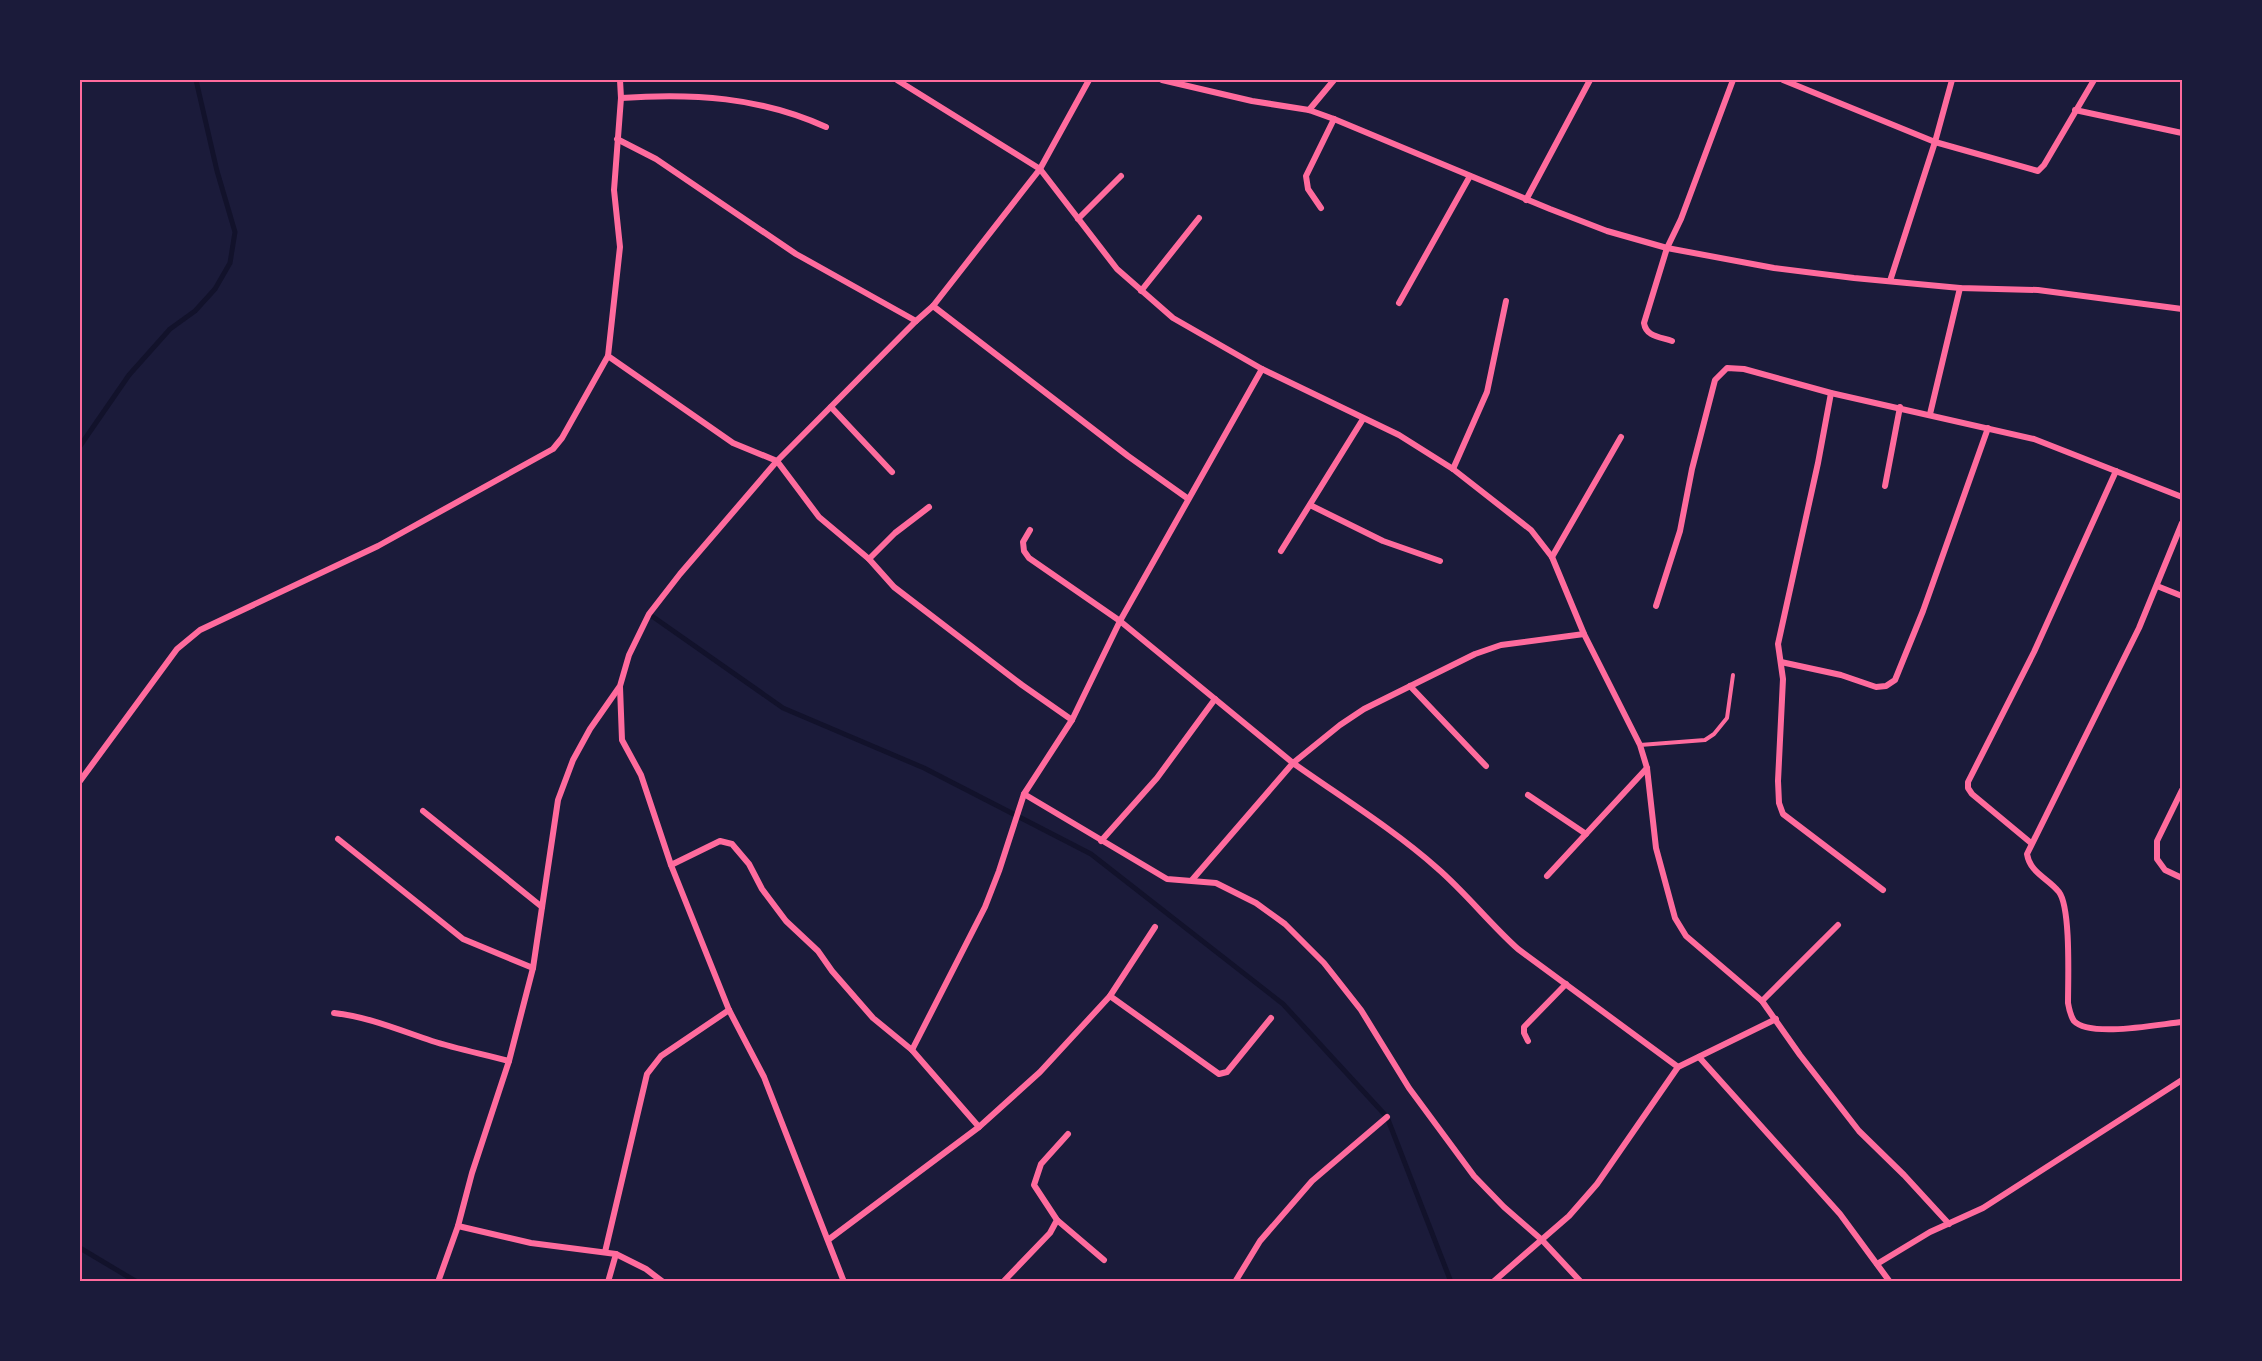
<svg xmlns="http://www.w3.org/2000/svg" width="2262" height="1361" font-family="'Alegreya Sans',sans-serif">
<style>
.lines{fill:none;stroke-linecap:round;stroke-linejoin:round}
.stream{stroke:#12122b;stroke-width:5}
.service{stroke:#ff6b9d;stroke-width:4}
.minor{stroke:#ff6b9d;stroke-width:6}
.neatline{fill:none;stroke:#ff6b9d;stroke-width:2}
</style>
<rect width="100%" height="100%" fill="#1b1b3a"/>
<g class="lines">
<g class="stream">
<path d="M80,446L129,375L170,329L195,311L215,289L230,263L235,232L217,171L196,80"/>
<path d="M649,614L783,708L924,768L1091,854L1283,1004L1387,1117L1451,1282"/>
<path d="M80,1248L137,1282"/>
</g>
<path class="service" d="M1640,745L1705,740L1714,734L1727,718L1733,675"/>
<g class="minor">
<path d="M620,80L621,98L614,190L620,247L608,356L733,443L777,461L819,517L869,559L894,587L1022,685L1072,720"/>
<path d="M897,80L1040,169L1117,269L1173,318L1262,369L1399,435L1453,469L1531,530L1552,557L1584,634L1640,745L1647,768L1656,848L1675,918L1686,936L1762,1001L1800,1055L1859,1131L1904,1175L1949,1224"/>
<path d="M1162,80L1252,101L1309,110L1334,119L1550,209L1607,231L1667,248L1774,268L1854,278L1960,288L2038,290L2182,309"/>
<path d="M1783,80L1935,142L2038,171L2044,165L2094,80"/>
<path d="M621,98C693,93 760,97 826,127"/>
<path d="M1309,110L1334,80"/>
<path d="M2075,110L2182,133"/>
<path d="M617,139L656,159L796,254L916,321"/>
<path d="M1526,200L1590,80"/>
<path d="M1321,208L1308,189L1306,176L1334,119"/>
<path d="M1078,219L1121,176"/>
<path d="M1890,281L1935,142L1952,80"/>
<path d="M1141,291L1199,218"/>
<path d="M1399,303L1470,176"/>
<path d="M933,306L1128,456L1187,498"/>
<path d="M1672,341C1661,337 1646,337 1644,323L1667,248L1681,219L1733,80"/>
<path d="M1831,393L1818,463L1778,644L1783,679L1778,781L1779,803L1783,814L1883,890"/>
<path d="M831,407L892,472"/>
<path d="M1930,414L1960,288"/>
<path d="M1453,469L1487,392L1506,301"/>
<path d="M1885,486L1900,407"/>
<path d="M1310,505L1383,541L1440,561"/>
<path d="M2182,523L2139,628L2027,854C2030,873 2048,878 2059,892C2071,908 2068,980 2068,1003C2069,1009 2070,1015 2074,1021C2090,1038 2160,1024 2182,1022"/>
<path d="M1030,530L1023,542L1024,551L1029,558L1120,621L1293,763L1340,725L1364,709L1475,654L1501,645L1584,634"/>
<path d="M1281,551L1363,419"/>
<path d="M1552,557L1621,437"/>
<path d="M869,559L895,533L929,507"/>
<path d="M2157,586L2182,596"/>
<path d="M1656,606L1680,531L1692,469L1715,380L1727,368L1744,369L1831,393L2034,439L2182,497"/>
<path d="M1781,662L1841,675L1876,687L1886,686L1895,680L1923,611L1988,428"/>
<path d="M1410,686L1486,766"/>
<path d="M620,687L622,740L641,775L671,865L729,1010L764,1077L844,1282"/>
<path d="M80,781L177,649L200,630L378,546L553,449L562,438L608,356"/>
<path d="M2182,790L2157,841V859L2165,870L2182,878"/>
<path d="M1024,794L1167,879L1216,883L1256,903L1285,924L1324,963L1361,1010L1409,1088L1474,1176L1504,1207L1542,1240L1581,1282"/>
<path d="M1528,795L1586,834"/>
<path d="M423,811L542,907"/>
<path d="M338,839L463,939L533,968"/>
<path d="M1101,841L1157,778L1215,699"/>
<path d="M2031,843L1972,794L1968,788V782L2034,652L2116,471"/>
<path d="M671,865L720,841L732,844L749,864L762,889L786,921L818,951L832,971L873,1018L912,1050L979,1127"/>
<path d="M1547,876L1647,768"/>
<path d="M1192,880L1293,763C1341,797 1393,829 1437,868C1466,893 1490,924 1518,949L1678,1067"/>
<path d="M1110,996L1219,1074L1227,1072L1271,1018"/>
<path d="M1762,1001L1838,925"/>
<path d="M334,1013C369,1017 399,1030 432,1041C457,1049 483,1054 509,1061"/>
<path d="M1528,1041L1524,1033V1027L1566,984"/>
<path d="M912,1050L985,907L999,871L1024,794L1072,720L1120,621L1262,369"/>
<path d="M1699,1057L1840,1214L1890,1282"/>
<path d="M1057,1220L1104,1260"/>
<path d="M458,1226L531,1243L616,1254L646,1269L663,1282"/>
<path d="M828,1240L979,1127L1040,1072L1110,996L1155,927"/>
<path d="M605,1252L647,1074L661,1056L729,1010"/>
<path d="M1877,1264L1930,1232L1983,1208L2182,1080"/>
<path d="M438,1282L458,1226L472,1173L509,1061L533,968L558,800L573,760L590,729L620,686L629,655L649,614L680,574L777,461L916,321L933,306L1040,169L1089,80"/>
<path d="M608,1282L616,1254"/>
<path d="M1003,1282L1050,1233L1057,1220L1034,1185L1041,1164L1068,1134"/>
<path d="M1235,1282L1260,1241L1312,1181L1387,1117"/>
<path d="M1493,1282L1569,1216L1597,1184L1678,1067L1776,1019"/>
</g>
</g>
<rect width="2262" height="1361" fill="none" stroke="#1b1b3a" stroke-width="162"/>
<rect x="81" y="81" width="2100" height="1199" class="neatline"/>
</svg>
